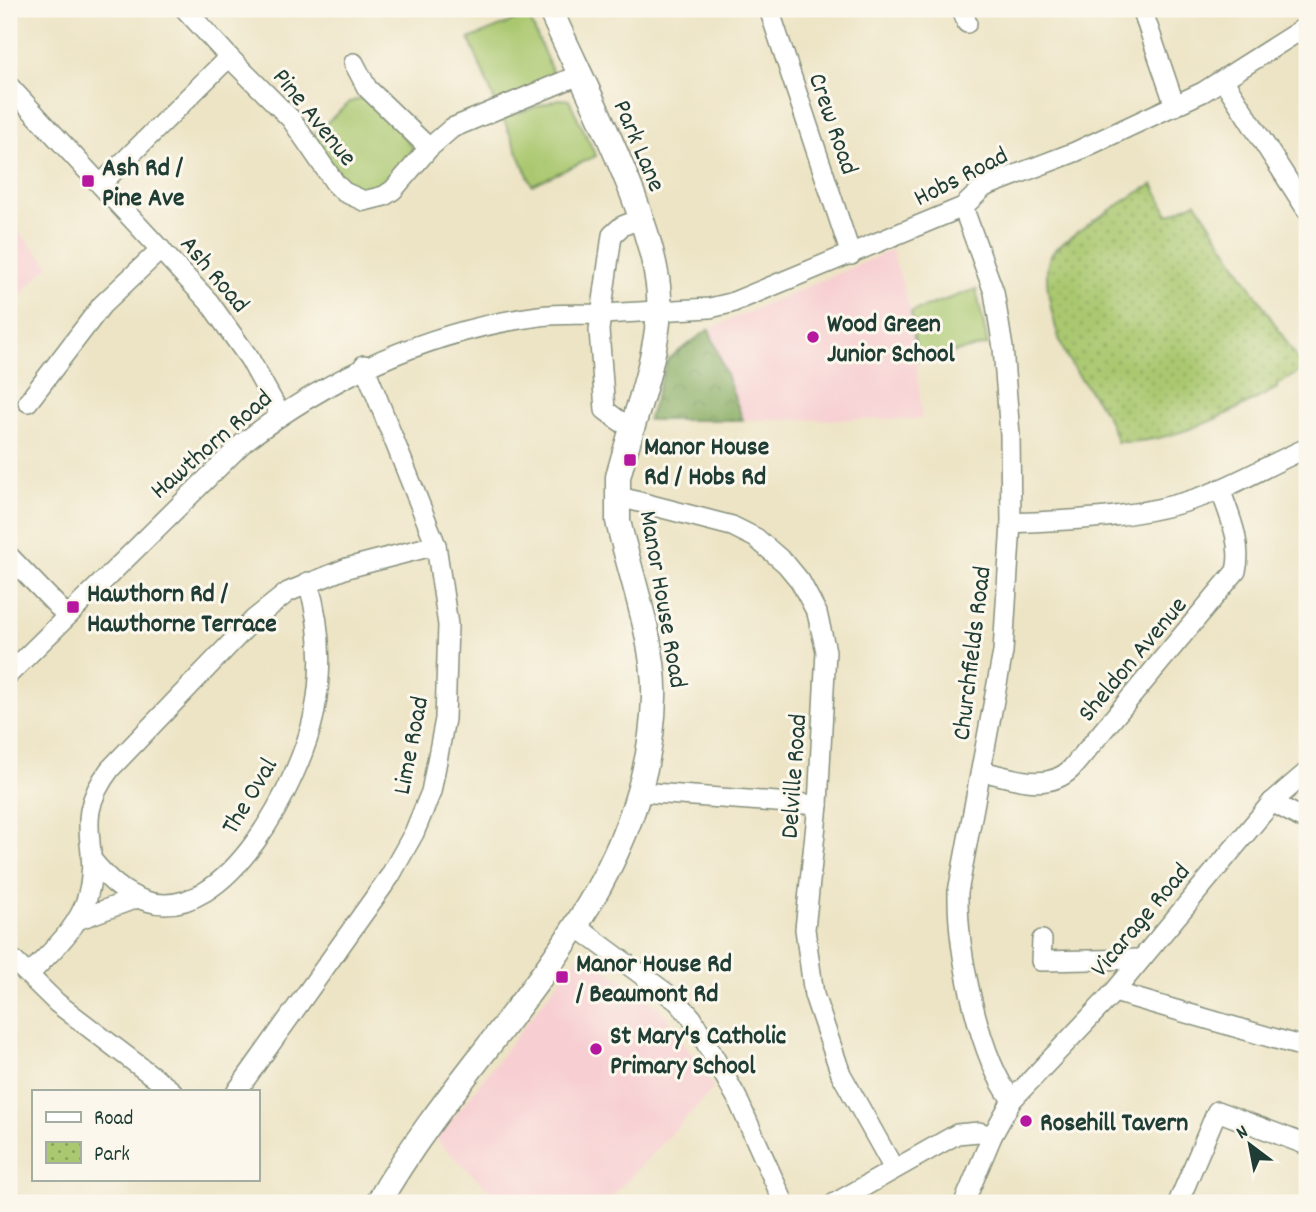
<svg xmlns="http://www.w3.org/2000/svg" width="1316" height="1212" font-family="Dekko,sans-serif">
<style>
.built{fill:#f7cfd2}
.grass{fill:#aac870;stroke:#648252;stroke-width:2}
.forest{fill:url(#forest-crowns);stroke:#53744b;stroke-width:2}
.park{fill:url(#park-dots);stroke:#648252;stroke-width:2}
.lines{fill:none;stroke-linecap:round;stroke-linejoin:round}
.minor-casing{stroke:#86907c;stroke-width:22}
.major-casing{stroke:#86907c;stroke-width:27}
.minor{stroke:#fff;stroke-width:19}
.major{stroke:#fff;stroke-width:24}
.poi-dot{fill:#b5179e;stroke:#fbf7ec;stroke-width:2.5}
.labels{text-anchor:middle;stroke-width:6;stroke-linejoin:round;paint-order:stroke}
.street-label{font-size:26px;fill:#1f3d34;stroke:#fbf7ec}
.poi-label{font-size:26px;font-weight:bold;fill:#1f3d34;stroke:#fbf7ec;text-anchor:start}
</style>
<defs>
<pattern id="forest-crowns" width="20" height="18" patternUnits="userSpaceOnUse" patternTransform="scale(1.75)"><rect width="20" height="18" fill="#87ac62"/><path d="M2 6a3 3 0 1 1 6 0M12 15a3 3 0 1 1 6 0" fill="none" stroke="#6e8d52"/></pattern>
<pattern id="park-dots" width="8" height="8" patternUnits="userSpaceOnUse" patternTransform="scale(1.75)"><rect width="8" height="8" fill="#aac870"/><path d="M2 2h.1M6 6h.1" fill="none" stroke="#8aa45d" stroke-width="1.8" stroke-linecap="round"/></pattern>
</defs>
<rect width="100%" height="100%" fill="#fbf7ec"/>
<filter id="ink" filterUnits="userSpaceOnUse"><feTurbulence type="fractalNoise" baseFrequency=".0143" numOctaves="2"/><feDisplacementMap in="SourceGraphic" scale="14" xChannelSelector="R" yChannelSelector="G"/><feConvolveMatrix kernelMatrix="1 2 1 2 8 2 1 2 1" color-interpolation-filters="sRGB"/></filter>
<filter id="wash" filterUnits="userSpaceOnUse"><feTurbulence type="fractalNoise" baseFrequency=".00686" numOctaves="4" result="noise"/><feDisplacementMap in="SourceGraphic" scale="28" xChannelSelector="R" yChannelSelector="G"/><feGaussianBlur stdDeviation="1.57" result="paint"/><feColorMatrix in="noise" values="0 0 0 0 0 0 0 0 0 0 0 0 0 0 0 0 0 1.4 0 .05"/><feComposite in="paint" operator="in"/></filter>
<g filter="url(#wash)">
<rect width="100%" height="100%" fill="#ede4c5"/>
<g class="built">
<path d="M9,222L50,265L9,306Z"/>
<path d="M892,250L911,312L922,419L743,420L709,329Z"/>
<path d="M582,951L662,1010L714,1088L606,1203H503L436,1140Z"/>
</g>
<g class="grass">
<path d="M528,15L552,71L548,81L496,104L469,39Z"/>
<path d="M370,96L413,148C402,176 381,203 348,183C333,173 323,149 313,135L350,102Z"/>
<path d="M559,99L569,100L596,156L532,185L503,118Z"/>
<path d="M976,289L988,345L917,360L911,312Z"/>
</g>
<path class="forest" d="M709,329L743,420H648L668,359Z"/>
<path class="park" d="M1153,184L1168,215L1196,202L1304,369L1277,385V388C1231,413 1172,444 1117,442C1109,409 1084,387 1068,359C1057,339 1039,275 1051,255C1060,240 1135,194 1153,184Z"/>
</g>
<g filter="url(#ink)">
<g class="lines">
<g class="minor-casing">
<g id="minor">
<path d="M185,9L229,57"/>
<path d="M769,9L851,255"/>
<path d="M962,9L967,23"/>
<path d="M1142,9L1175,106"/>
<path d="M354,63L367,88L429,148"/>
<path d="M1224,81L1307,210"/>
<path d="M9,86L209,302L249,358L280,414"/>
<path d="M101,184L229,57L291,119L335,183L344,192L364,201L384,196L393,190L429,148L452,128L579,75"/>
<path d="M963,207L994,292L1003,348L1010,435L1011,523L1003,652L958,892C957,949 978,1055 1012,1100"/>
<path d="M28,402L102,305L161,249"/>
<path d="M632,423L621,422L605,410L599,330L612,235L622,226L640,219"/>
<path d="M616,496L732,526L756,538L786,564L800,581L817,613L826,651L818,805L805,929L814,995L841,1074L894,1169"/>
<path d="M1011,523C1077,520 1142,518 1204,496C1239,483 1272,463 1307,448"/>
<path d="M9,556L67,616"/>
<path d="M9,674L244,442C332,375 428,331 539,316C560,313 582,315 603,314C639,312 674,310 710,308L731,303L963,207L984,187L1075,152L1203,92L1307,26"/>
<path d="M981,771C1011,777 1046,793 1071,769L1236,571C1243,545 1229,514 1220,489"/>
<path d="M639,792L818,805"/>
<path d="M1272,802L1307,821"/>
<path d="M92,860C107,878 123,894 146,901C228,927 301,777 314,715C323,671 321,625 308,582"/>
<path d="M77,920L137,898"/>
<path d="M577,927L677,1001L692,1018L737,1098L784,1203"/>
<path d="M1042,940L1041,961L1141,959"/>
<path d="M9,956L57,1003L172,1091"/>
<path d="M29,975C50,952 78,929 87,898C103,844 69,823 110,769L253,620L288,592L347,568L436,545"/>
<path d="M1114,992L1307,1048"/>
<path d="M237,1091L390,876L414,833L431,792L445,719L448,625L436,545L364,365"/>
<path d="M9,1202L10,1203"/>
<path d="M835,1203L957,1134L979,1132L992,1136"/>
<path d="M964,1203L992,1136L1012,1100L1114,992L1272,802L1307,772"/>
<path d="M1178,1203L1217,1111L1307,1145"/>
</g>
</g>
<g class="major-casing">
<path id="major" d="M378,1203C472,1037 649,903 654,697C656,645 630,574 618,521V477C632,423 655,367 659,312C665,236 582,83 550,9"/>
</g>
<use href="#minor" class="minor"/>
<use href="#major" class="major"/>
</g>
</g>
<g class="poi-dot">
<rect x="81" y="174" width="14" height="14" rx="3.5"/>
<circle cx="813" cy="337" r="7"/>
<rect x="623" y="453" width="14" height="14" rx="3.5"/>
<rect x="66" y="600" width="14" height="14" rx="3.5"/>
<rect x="555" y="970" width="14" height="14" rx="3.5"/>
<circle cx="596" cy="1049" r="7"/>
<circle cx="1026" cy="1121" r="7"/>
</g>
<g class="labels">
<g class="street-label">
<text transform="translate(316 116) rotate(51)" y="9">Pine Avenue</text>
<text transform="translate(835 123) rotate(71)" y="9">Crew Road</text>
<text transform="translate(641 145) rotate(67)" y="9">Park Lane</text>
<text transform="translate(960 175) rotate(-27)" y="9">Hobs Road</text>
<text transform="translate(216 273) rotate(50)" y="9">Ash Road</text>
<text transform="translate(210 443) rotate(-41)" y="9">Hawthorn Road</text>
<text transform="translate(665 599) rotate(80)" y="9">Manor House Road</text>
<text transform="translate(970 653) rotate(-83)" y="9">Churchfields Road</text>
<text transform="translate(1131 658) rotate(-50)" y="9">Sheldon Avenue</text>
<text transform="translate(409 745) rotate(-79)" y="9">Lime Road</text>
<text transform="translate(792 776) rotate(-86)" y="9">Delville Road</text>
<text transform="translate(248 795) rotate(-59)" y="9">The Oval</text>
<text transform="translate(1139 919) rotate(-50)" y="9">Vicarage Road</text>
</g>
<g class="poi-label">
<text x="102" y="175">Ash Rd /<tspan x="102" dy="30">Pine Ave</tspan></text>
<text x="827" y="331">Wood Green<tspan x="827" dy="30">Junior School</tspan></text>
<text x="644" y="454">Manor House<tspan x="644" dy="30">Rd / Hobs Rd</tspan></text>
<text x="87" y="601">Hawthorn Rd /<tspan x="87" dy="30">Hawthorne Terrace</tspan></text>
<text x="576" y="971">Manor House Rd<tspan x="576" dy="30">/ Beaumont Rd</tspan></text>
<text x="610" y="1043">St Mary's Catholic<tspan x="610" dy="30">Primary School</tspan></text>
<text x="1040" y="1130">Rosehill Tavern</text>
</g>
</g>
<rect width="1316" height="1212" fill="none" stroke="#fbf7ec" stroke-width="35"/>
<rect x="32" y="1090" width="228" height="91" fill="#fbf7ec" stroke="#a3ada2" stroke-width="2"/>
<rect x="46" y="1112" width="35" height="10" fill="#ffffff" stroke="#a3ada2" stroke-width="2"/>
<text x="94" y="1124" font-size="21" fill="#1f3d34">Road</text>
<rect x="46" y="1142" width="35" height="21" fill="url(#park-dots)" stroke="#a3ada2" stroke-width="2"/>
<text x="94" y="1160" font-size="21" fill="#1f3d34">Park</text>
<g transform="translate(1250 1145) rotate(328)" stroke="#fbf7ec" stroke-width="5" paint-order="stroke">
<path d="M0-5L12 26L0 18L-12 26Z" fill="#1f3d34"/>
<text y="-10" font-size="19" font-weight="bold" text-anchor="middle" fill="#1f3d34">N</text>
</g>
</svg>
